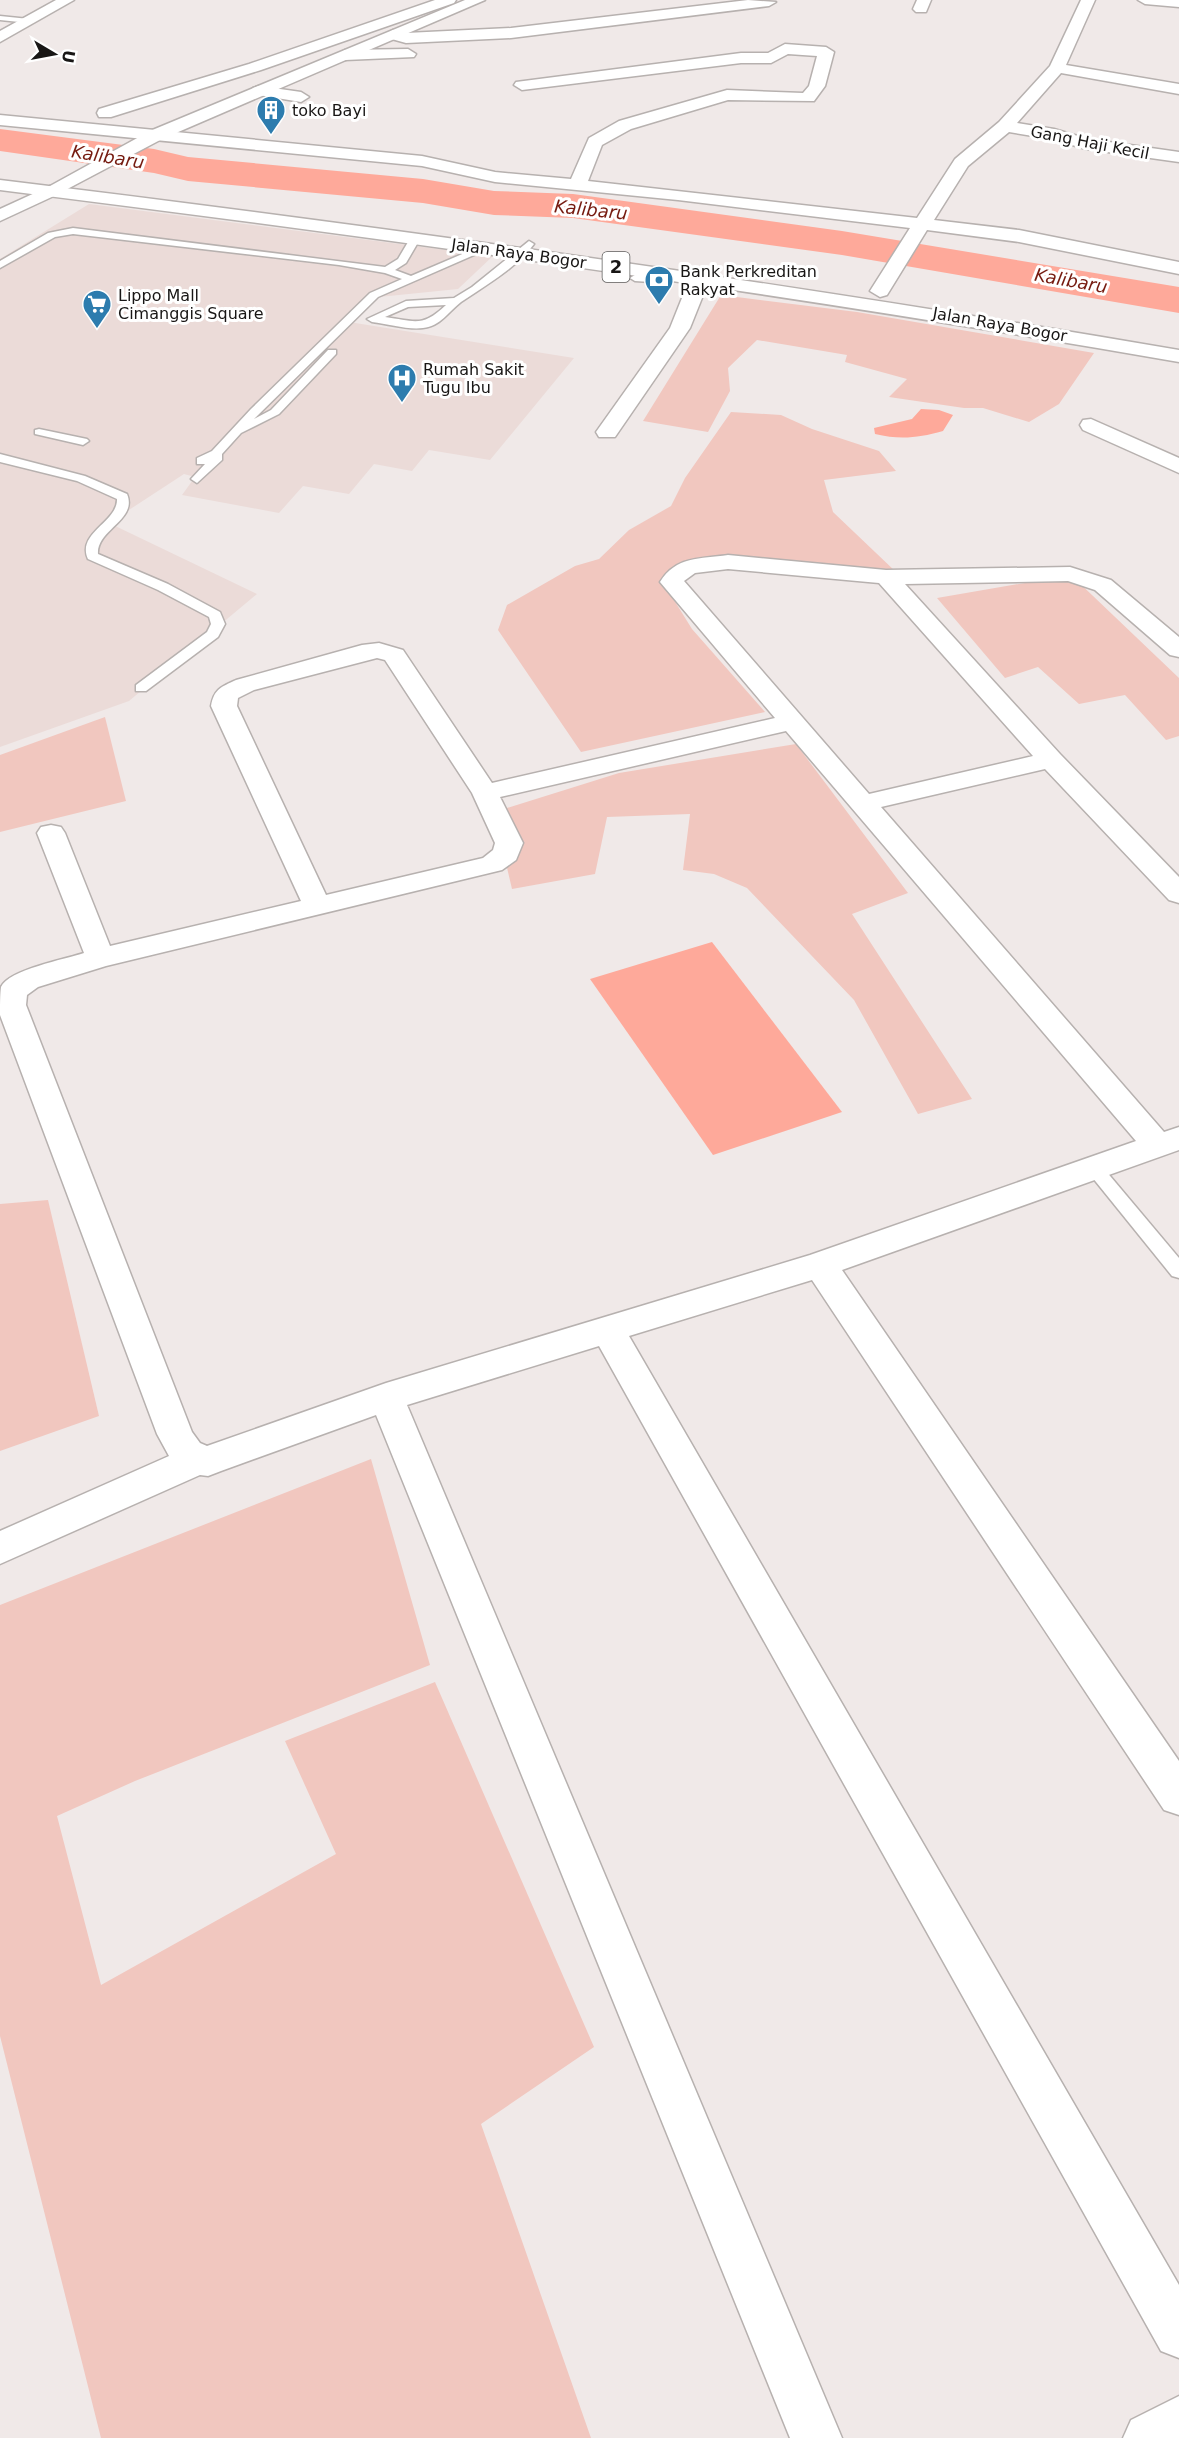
<svg xmlns="http://www.w3.org/2000/svg" width="1179" height="2438" font-family="'DejaVu Sans',sans-serif">
<style>
.built{fill:#ebdbd8}
.green{fill:#f1c7bf}
.water{fill:#fea99a}
.lines{fill:none;stroke-linecap:round;stroke-linejoin:round}
.river{fill:#fea99a;fill-rule:evenodd}
.service-casing{stroke:#b7b1af;stroke-width:3}
.minor-casing{stroke:#b7b1af;stroke-width:3}
.tertiary-casing{stroke:#b7b1af;stroke-width:3}
.primary-casing{stroke:#b7b1af;stroke-width:3}
.trunk-casing{stroke:#b7b1af;stroke-width:3}
.service{fill:#fff;fill-rule:evenodd}
.minor{fill:#fff;fill-rule:evenodd}
.tertiary{fill:#fff;fill-rule:evenodd}
.primary{fill:#fff;fill-rule:evenodd}
.trunk{fill:#fff;fill-rule:evenodd}
.labels{text-anchor:middle;stroke-width:6;stroke-linejoin:round;paint-order:stroke}
.far-poi-label{font-size:16px;fill:#181615;stroke:#fff;text-anchor:start}
.far-street-label{font-size:16px;fill:#181615;stroke:#fff}
.far-water-label{font-size:18px;font-style:italic;fill:#761b10;stroke:#fff}
.shield{fill:#fff;stroke:#5d5c5b;stroke-width:1.5}
.shield-label{font-size:18px;font-weight:bold;fill:#181615}
</style>
<rect width="100%" height="100%" fill="#f0e9e8"/>
<path class="built" d="M89,204L493,256L458,289L379,297L349,322L574,358L490,460L429,450L412,471L374,464L349,494L303,486L279,513L182,495L195,477L184,474L109,523L257,594L129,701L0,747V259Z"/>
<g class="green">
<path d="M721,295L857,312L1094,353L1059,404L1029,422L983,408H964L889,397L907,379L845,362L847,355L757,340L728,368L730,391L708,432L643,421Z"/>
<path d="M731,412L781,415L812,429L879,451L896,471L824,480L833,512L896,572L687,567L669,592L692,629L765,712L581,752L498,630L507,605L575,566L599,559L629,530L671,506L685,478Z"/>
<path d="M1071,575L1179,678V736L1166,740L1125,695L1079,704L1038,667L1005,678L937,598Z"/>
<path d="M105,717L126,801L0,832V755Z"/>
<path d="M796,744L908,893L852,914L972,1099L918,1114L854,1000L747,888L714,874L683,870L690,814L607,817L595,874L512,889L494,812L619,773Z"/>
<path d="M48,1200L99,1416L0,1451V1204Z"/>
<path d="M371,1459L430,1665L135,1781L57,1816L101,1985L336,1854L285,1741L435,1682L594,2047L481,2124L591,2438H101L0,2036V1605Z"/>
</g>
<g class="water">
<path d="M921,409L939,410L953,415L943,431C918,438 900,440 875,434L874,428L912,419Z"/>
<path d="M712,942L842,1112L713,1155L590,979Z"/>
</g>
<g class="lines">
<path class="river" d="M0,129L154,149L188,157L423,179L494,191L573,194L842,231L1179,287V313L842,255L573,218L494,215L423,203L188,181L154,173L0,151Z"/>
<g class="service-casing">
<g id="service">
<path d="M0,16L29,19L33,21L29,23L0,20Z"/>
<path d="M73,228L385,267L398,259L411,237L415,236L420,239L406,263L395,270L411,276L481,246L490,248L378,297L254,419L271,410L328,350H336V354L279,414L241,433L222,454V460L197,483L191,479L205,464H197V458L212,451L251,409L370,293L402,279L385,273L339,265L73,234L55,237L0,268V261L48,233Z"/>
<path d="M529,241L534,244C515,269 486,285 461,302C448,312 441,326 423,328C408,330 388,324 372,322L367,319L406,301L454,298L472,287ZM446,305C422,328 415,321 385,317L408,307Z"/>
<path d="M670,271L675,274L666,283L635,281L630,278L635,275L663,277Z"/>
<path d="M39,429L87,439L89,441L83,445L35,434V430Z"/>
<path d="M0,454L85,476L127,494C138,520 96,530 98,554L168,584L220,612L225,624L218,637L146,691H136V685L207,632L211,624L209,617L158,590L88,559C76,533 118,522 117,499L77,481L0,462Z"/>
<path d="M1094,1162L1100,1164L1179,1258V1278L1172,1276L1088,1172L1085,1168L1088,1164Z"/>
</g>
</g>
<g class="minor-casing">
<g id="minor">
<path d="M435,0H456L454,3L261,70L111,117H99L97,113L99,109L249,64Z"/>
<path d="M748,0L776,2L769,6L511,38L406,43L388,38L385,35L393,30L406,33L511,28Z"/>
<path d="M917,0H931L926,12H916L913,9Z"/>
<path d="M1081,0H1095L1066,65L1179,84V94L1061,73L1017,123L1054,129L1088,139L1179,152V162L1086,149L1051,139L1009,132L968,166L934,220L1019,230L1179,262V274L1019,242L927,230L887,295L880,297L870,291L910,228L678,200L495,182L422,166L0,125V115L422,156L495,172L571,179L589,138L619,121L727,90L803,93L809,86L817,56L788,54L771,63H741L522,90L514,85L516,82L741,53H768L785,44L826,47L834,52L825,86L814,101L728,100L631,129L602,145L588,181L917,218L955,159L999,122L1050,66Z"/>
<path d="M1138,0H1179V7L1145,4Z"/>
<path d="M408,49L416,54L414,57L345,60L337,55L345,50Z"/>
<path d="M259,86L301,92L309,97L301,102L253,94L251,91L253,88Z"/>
<path d="M50,186L59,191L56,195L0,221V209Z"/>
<path d="M700,272L710,278L690,328L615,437H599L596,432L670,328L690,278Z"/>
<path d="M1091,419L1179,458V473L1083,430L1080,425L1083,420Z"/>
<path d="M728,555L886,570L1070,567L1111,580L1179,637V657L1170,655L1095,590L1068,581L905,584L1060,754L1179,877V903L1169,900L1045,769L881,807L1164,1132L1179,1127V1150L842,1270L1179,1761V1815L1164,1810L812,1280L629,1336L1179,2285V2358L1161,2351L599,1346L407,1405L842,2438H790L376,1415L221,1471L208,1476L200,1475L0,1564V1531L169,1456L157,1434L0,1015C0,1007 0,994 1,987C8,970 66,959 84,953L37,833L41,827L51,825L61,827L65,833L110,946L301,901L211,706C214,689 221,687 236,680L362,645L379,643L403,650L492,783L775,718L660,582C676,556 700,559 728,555ZM728,569L879,583L1033,756L869,794L684,581L695,573ZM377,658L385,660L472,793L495,843L493,850L483,858L326,895L237,706L238,698L254,690ZM786,731L1136,1141L810,1255L386,1383L207,1446L200,1443L192,1432L26,1005L27,995L38,987L106,966L502,870L516,860L523,843L500,797Z"/>
<path d="M1179,2396V2438H1123L1131,2420Z"/>
</g>
</g>
<g class="tertiary-casing">
<path id="tertiary" d="M56,0H74L0,42V31Z"/>
</g>
<g class="primary-casing">
<path id="primary" d="M465,0H485L162,139L56,195H44L41,191L150,131Z"/>
</g>
<g class="trunk-casing">
<path id="trunk" d="M0,180C394,228 787,283 1179,350V362C787,294 394,239 0,190Z"/>
</g>
<use href="#service" class="service"/>
<use href="#minor" class="minor"/>
<use href="#tertiary" class="tertiary"/>
<use href="#primary" class="primary"/>
<use href="#trunk" class="trunk"/>
</g>
<defs>
<g id="building-pin" transform="scale(1.5)"><path d="M0 17L-7.5 6A9.5 9.5 0 1 1 7.5 6Z" fill="#2d7cae" stroke="#fff"/><path d="M-4-6H4V6H1V3H-1V6H-4ZM-2.5-4.3h1.7v1.8h-1.7ZM.8-4.3h1.7v1.8H.8ZM-2.5-1h1.7V.8h-1.7ZM.8-1h1.7V.8H.8Z" fill="#fff"/></g>
<g id="bank-pin" transform="scale(1.5)"><path d="M0 17L-7.5 6A9.5 9.5 0 1 1 7.5 6Z" fill="#2d7cae" stroke="#fff"/><path d="M-6-4H6V4H-6ZM0-2.3a2.3 2.3 0 1 0 0 4.6a2.3 2.3 0 1 0 0-4.6Z" fill="#fff"/></g>
<g id="supermarket-pin" transform="scale(1.5)"><path d="M0 17L-7.5 6A9.5 9.5 0 1 1 7.5 6Z" fill="#2d7cae" stroke="#fff"/><path d="M-6-5.5h2.5l.6 2H6L4.5 2H-2.5L-4.4-4H-6ZM-1.5 3.2a1.3 1.3 0 1 0 .1 0ZM3 3.2a1.3 1.3 0 1 0 .1 0Z" fill="#fff"/></g>
<g id="hospital-pin" transform="scale(1.5)"><path d="M0 17L-7.5 6A9.5 9.5 0 1 1 7.5 6Z" fill="#2d7cae" stroke="#fff"/><path d="M-5-5h3v3.5h4V-5h3V5h-3V1.5h-4V5h-3Z" fill="#fff"/></g>
</defs>
<g fill-rule="evenodd">
<use href="#building-pin" x="271" y="110"/>
<use href="#bank-pin" x="659" y="280"/>
<use href="#supermarket-pin" x="97" y="304"/>
<use href="#hospital-pin" x="402" y="378"/>
</g>
<g class="labels">
<g class="far-poi-label">
<text x="292" y="116">toko Bayi</text>
<text x="680" y="277">Bank Perkreditan<tspan x="680" dy="18">Rakyat</tspan></text>
<text x="118" y="301">Lippo Mall<tspan x="118" dy="18">Cimanggis Square</tspan></text>
<text x="423" y="375">Rumah Sakit<tspan x="423" dy="18">Tugu Ibu</tspan></text>
</g>
<g class="far-street-label">
<text transform="translate(1090 142) rotate(11)" y="6">Gang Haji Kecil</text>
<text transform="translate(519 253) rotate(8)" y="6">Jalan Raya Bogor</text>
<text transform="translate(1000 324) rotate(10)" y="6">Jalan Raya Bogor</text>
</g>
<g class="far-water-label">
<text transform="translate(108 157) rotate(9)" y="6">Kalibaru</text>
<text transform="translate(591 210) rotate(6)" y="6">Kalibaru</text>
<text transform="translate(1071 281) rotate(10)" y="6">Kalibaru</text>
</g>
<rect class="shield" x="602.5" y="252" width="27" height="30" rx="4.5"/>
<g class="shield-label">
<text x="616" y="273">2</text>
</g>
</g>
<g transform="translate(54 54) rotate(100)" stroke="#ffffff" stroke-width="4.5" paint-order="stroke">
<path d="M0-4.5L10 22L0 15L-10 22Z" fill="#181615"/>
<text y="-9" font-size="16" font-weight="bold" text-anchor="middle" fill="#181615">U</text>
</g>
</svg>
